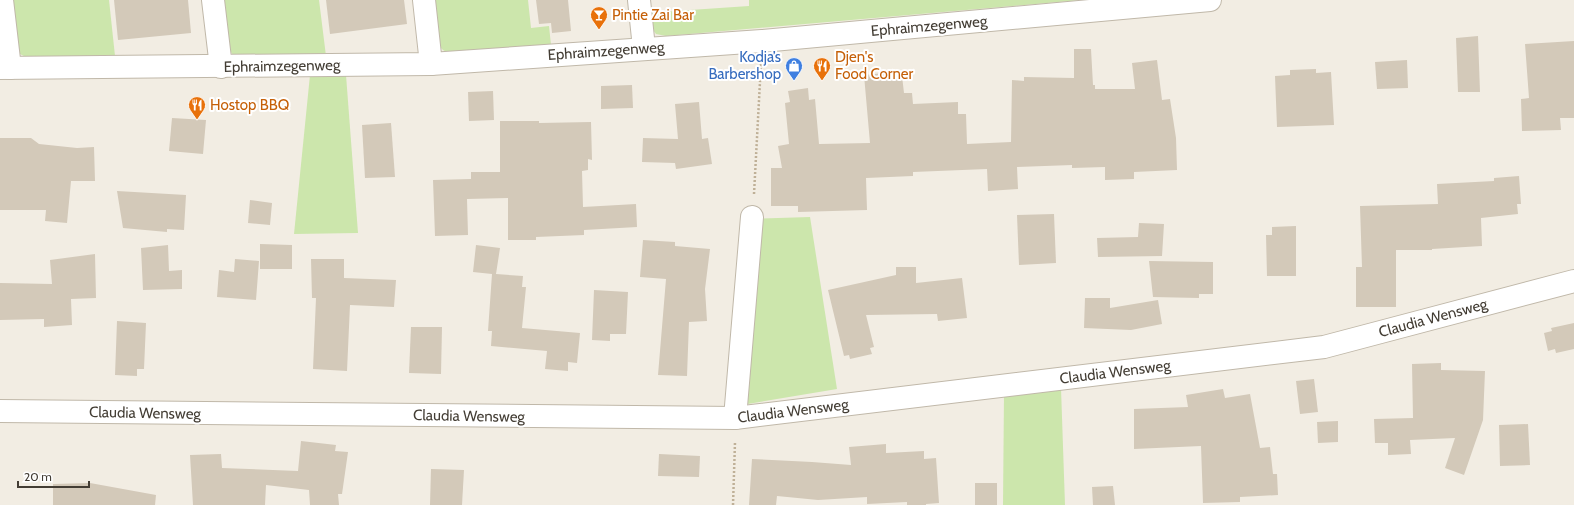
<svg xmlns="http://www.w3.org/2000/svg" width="1574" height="505" font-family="Cabin,sans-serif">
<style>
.green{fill:#cce6ac}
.building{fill:#d3c9b9}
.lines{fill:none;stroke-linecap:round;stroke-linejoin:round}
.minor-casing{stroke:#c0b8a9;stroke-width:24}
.path{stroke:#bfb097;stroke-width:2.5;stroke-dasharray:2 2;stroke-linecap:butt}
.minor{stroke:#fff;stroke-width:22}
.labels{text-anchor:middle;stroke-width:4;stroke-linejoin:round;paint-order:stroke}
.food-label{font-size:15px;fill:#c56008;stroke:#fff;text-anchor:start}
.street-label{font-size:15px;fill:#433d34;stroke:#fff}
.shop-label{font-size:15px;fill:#366cbe;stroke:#fff;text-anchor:end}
</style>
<rect width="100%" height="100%" fill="#f2ede3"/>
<g class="green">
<path d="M12,0H109L115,56L111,59L26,57L20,54L17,49Z"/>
<path d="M223,0H319L326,56H234L230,51Z"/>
<path d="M435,0H528L531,28L549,26L551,45L448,53L443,50L440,47Z"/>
<path d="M749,0H1081L666,36L656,34L650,26L646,13L749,6Z"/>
<path d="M310,75H346L358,233L294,234Z"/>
<path d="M810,217L837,389L730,407L750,219Z"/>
<path d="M1061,388L1065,505H1003L1004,393Z"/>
</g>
<g class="building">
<path d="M114,0H188L191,33L118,40Z"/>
<path d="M326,0H404L407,24L330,34Z"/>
<path d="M536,0H568L571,31L552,33L551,23L539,24Z"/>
<path d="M1478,36L1480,92H1458L1456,38Z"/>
<path d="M1574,41V118H1560L1561,130L1522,131L1521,99L1529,98L1525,44Z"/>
<path d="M1074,49H1091L1093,85H1095V89H1135L1132,63L1157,60L1162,100L1170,99L1176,138L1177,170L1134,172V179L1105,180V167L1072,168V165L1017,167L1018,189L988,191L987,169L913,172V176L866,178L867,210L798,212V206H771V168H782L778,146L789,144L785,103L790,102L788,91L808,88L809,100L815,99L819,144L870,143L864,75L884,73L885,77L902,76L904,93H912L913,104L958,102V114H966L967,144L1011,142L1012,80L1024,81V77L1074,78Z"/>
<path d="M1407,60L1408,88L1377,89L1375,62Z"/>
<path d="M1316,69V73L1331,72L1334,125L1277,127L1275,76L1290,75V70Z"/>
<path d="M632,85L633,108L601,109V86Z"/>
<path d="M493,91L494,120L469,121L468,92Z"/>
<path d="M699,102L702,139L708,138L712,164L676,169L675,163L642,162L643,138L678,139L675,104Z"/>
<path d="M172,118L206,120L203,154L169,151Z"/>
<path d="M500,121H539V123L591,122L592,160L588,159V170L582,171L583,207L636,204L637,227L584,230V235L536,237V240H508V198L467,199L468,235L435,236L433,180L471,179V172H500Z"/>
<path d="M391,123L395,177L365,178L362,125Z"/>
<path d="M0,138H31L39,144L77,148L94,147L95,181H71L67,223L45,221L46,210H0Z"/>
<path d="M1519,176L1521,204H1517L1518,214L1481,218L1482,246L1432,249V250H1396V307H1356V267H1362L1360,206L1438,204L1437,184L1494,181V178Z"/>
<path d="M117,191L186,195L184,230L167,229V232L123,228Z"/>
<path d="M250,200L272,203L270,225L248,223Z"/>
<path d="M1054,214L1056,263L1019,265L1017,215Z"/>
<path d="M1139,223L1164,224L1162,256L1098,257L1097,238L1138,237Z"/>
<path d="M1296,226V276H1267L1266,235H1272V227Z"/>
<path d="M643,240L675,242V246L710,249L705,289L707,321L689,322L687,376L658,375L666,279L640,277Z"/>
<path d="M260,244L292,245V269H260Z"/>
<path d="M168,245L169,271L182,270V289L143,290L141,248Z"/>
<path d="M476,245L500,248L496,274L523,276L522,287H526L522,328L580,333L577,363L568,362V371L545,369L547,351L491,346L492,331H488L492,274L473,272Z"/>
<path d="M95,254L96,298L71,299L72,325L44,327V319L0,320V283L52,284L50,260Z"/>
<path d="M235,259L259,261L256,300L217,297L219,270L234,272Z"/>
<path d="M311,259H344V278L396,280L394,307L350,305L347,371L313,369L316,298H312Z"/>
<path d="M1149,261L1213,262V294H1199V298L1153,297Z"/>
<path d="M896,267H916V283L962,278L967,318L938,321L937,314L866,315L874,347L870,348L872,354L850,359L849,355L844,356L828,290L896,275Z"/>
<path d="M594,290L628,292L626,334H610V341L592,340Z"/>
<path d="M1085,298H1110V308L1158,300L1162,324L1131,330L1084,328Z"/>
<path d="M117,321L146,323L144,369H137V376L115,375Z"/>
<path d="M1574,323V349L1556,353L1555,349L1548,351L1544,333L1552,331L1551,328Z"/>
<path d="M411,327H442L441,374L409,373Z"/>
<path d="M1441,363V370L1485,371L1483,420L1464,475L1445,468L1455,438L1410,440L1411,454L1388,455V443H1375L1374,419L1413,418L1412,364Z"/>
<path d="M1314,379L1318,412L1300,414L1296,381Z"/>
<path d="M1223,389L1225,398L1250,394L1260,448L1270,447L1273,474H1277L1278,495L1240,497V502L1203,503L1201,446L1134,449V409L1188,407L1186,395Z"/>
<path d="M1338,421V442L1318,443L1317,422Z"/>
<path d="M1528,424L1530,465L1500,466L1499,425Z"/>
<path d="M301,441L336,445L335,451L348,452L342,494H338L339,505H310L309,490L266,485L265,505H193L190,455L221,454L222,468L298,471Z"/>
<path d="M886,444V453L924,451V459L936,458L939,503L926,504V505H907V502L867,504V497L818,500L777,496L776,505H749L752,459L812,462L851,465L849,447Z"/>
<path d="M659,454L700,456L699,477L658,476Z"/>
<path d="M431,469L464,470L462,505H430Z"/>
<path d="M90,483L156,495L155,505H53V484Z"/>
<rect x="975" y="483" width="22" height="22"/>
<path d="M1113,486L1115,505H1093L1092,487Z"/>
</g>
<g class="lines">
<g class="minor-casing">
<g id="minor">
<path d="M2,0L10,68"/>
<path d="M213,0L221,67"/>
<path d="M424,0L431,64"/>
<path d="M639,0L644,48"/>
<path d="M0,68L431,64L762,41L1210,0"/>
<path d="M0,411L735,418L1324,347L1574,281"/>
<path d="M735,418L752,217"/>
</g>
</g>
<g class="path">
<path d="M754,194L761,63"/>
<path d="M733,505L735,442"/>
</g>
<use href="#minor" class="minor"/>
</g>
<defs>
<g id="bar-pin" transform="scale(0.9)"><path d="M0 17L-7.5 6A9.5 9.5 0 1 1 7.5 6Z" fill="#e8710a" stroke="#fff"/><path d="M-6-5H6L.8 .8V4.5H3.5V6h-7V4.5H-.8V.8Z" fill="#fff"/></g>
<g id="shop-pin" transform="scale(0.9)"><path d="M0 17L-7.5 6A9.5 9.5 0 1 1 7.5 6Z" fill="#3f7fe0" stroke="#fff"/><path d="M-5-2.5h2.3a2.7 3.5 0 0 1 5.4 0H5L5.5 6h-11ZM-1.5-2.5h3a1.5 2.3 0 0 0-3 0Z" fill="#fff"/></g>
<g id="restaurant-pin" transform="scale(0.9)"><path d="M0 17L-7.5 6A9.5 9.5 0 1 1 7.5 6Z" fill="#e8710a" stroke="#fff"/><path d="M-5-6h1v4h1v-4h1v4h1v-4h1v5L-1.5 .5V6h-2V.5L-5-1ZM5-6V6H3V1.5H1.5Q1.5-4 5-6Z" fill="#fff"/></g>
</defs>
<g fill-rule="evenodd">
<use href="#bar-pin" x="599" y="15"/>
<use href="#shop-pin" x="794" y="66"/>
<use href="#restaurant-pin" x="822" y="66"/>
<use href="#restaurant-pin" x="197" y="105"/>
</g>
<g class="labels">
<g class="food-label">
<text x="612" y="20">Pintie Zai Bar</text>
<text x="835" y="62">Djen's<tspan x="835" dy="17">Food Corner</tspan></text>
<text x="210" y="110">Hostop BBQ</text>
</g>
<g class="street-label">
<text transform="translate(929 26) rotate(-5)" y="5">Ephraimzegenweg</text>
<text transform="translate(606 51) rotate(-4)" y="5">Ephraimzegenweg</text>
<text transform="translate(282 66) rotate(-1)" y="5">Ephraimzegenweg</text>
<text transform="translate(1433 318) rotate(-15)" y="5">Claudia Wensweg</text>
<text transform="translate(1115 372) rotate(-7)" y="5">Claudia Wensweg</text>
<text transform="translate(793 411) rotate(-7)" y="5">Claudia Wensweg</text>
<text transform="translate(145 413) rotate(1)" y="5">Claudia Wensweg</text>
<text transform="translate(469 416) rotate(1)" y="5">Claudia Wensweg</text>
</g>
<g class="shop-label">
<text x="781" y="62">Kodja’s<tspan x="781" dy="17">Barbershop</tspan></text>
</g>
</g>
<path d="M18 481v6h71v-6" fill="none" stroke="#433d34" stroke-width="2"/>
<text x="24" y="481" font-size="12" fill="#433d34" stroke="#ffffff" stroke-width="3" paint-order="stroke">20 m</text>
</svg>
